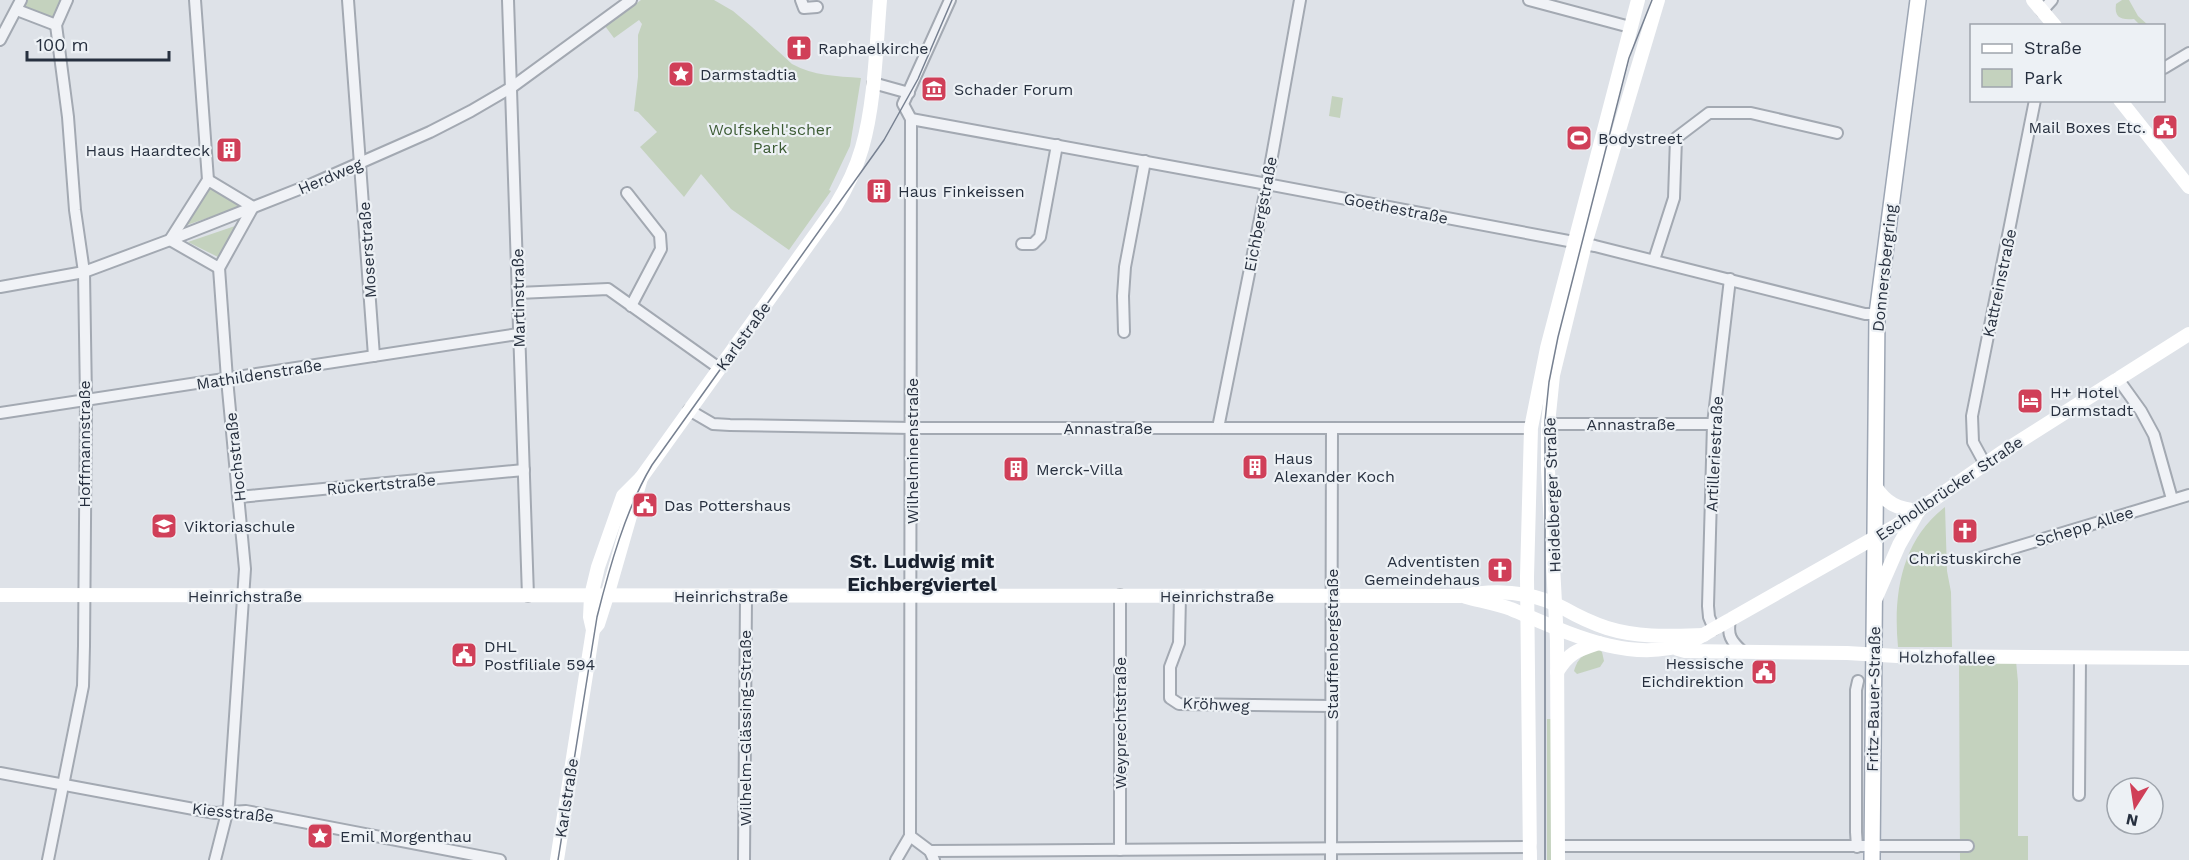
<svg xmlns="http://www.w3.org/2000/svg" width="2189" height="860" font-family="'Work Sans',sans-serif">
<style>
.green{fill:#c4d2be}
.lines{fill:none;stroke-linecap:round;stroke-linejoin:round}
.street-casing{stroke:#a3a9b2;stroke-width:14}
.primary-casing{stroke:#9da6b4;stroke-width:18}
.street{stroke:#f0f2f6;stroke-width:10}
.secondary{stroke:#fff;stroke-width:14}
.primary{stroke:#fff;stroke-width:15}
.tram{stroke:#778191;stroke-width:1.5}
.labels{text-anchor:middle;stroke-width:4.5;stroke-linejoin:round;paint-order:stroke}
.poi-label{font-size:16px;fill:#27303f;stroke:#edf1f5;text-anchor:start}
.park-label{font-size:16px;fill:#3c5b34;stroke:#edf1f5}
.street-label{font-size:16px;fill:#27303f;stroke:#edf1f5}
.quarter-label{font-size:20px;font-weight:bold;fill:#19212f;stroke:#edf1f5}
</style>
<rect width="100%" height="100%" fill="#dee2e8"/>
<g class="green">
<path d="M21,0H67L56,25L17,10Z"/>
<path d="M641,0H714L733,11L752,27L792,64C814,76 836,76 861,78L850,146L829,190L831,191L789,250L731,209L701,174L684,197L640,147L657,132L638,112L634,111L638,77V35L642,24L639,20L614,38L605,26Z"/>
<path d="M2122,0H2129L2138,16L2148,25H2140L2134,19C2121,20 2114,18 2116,4Z"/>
<path d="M1332,96L1343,98L1340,118L1329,116Z"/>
<path d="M210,188L240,207L187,225Z"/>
<path d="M235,226L218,257L188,242Z"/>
<path d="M1945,507L1947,571L1951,592L1952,647H1898C1893,595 1901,541 1945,507Z"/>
<path d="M1598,649L1602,652L1604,661L1600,667L1577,674L1574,671C1578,657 1584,654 1598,649Z"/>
<path d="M1959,660L2016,661L2018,682V836H2028V860H1960Z"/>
<rect x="1547" y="719" width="4" height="141"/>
</g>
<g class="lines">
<g class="street-casing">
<g id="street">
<path d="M195,0L208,180"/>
<path d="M348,0L374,356"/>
<path d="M508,0L528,596"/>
<path d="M801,0L804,8L817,7"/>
<path d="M1529,0L1630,27"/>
<path d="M17,10L56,25"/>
<path d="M2042,11L2052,0"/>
<path d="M0,40L21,0"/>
<path d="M2164,68L2189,53"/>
<path d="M873,83L909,93"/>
<path d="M911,119L1267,184L1595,246L1865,314H1877"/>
<path d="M208,180L253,207L219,268L170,240Z"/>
<path d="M627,193L660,235L661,249L631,306"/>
<path d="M1022,244H1033L1040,237L1057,145"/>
<path d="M1654,260L1674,198L1676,138L1709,113H1751L1837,133"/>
<path d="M0,287L84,272L170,240L312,184L430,132L471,111L512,87L631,0"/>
<path d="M518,293L608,289L719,368"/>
<path d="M1124,332L1123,296L1125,267L1145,161"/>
<path d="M2118,379L2141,411L2154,435L2172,499"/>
<path d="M689,410L713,424L730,425L912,428H1531"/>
<path d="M0,413L518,334"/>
<path d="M1548,424H1713"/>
<path d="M1218,428L1267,184L1300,0"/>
<path d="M1985,464L1973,442L1972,416L2035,100"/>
<path d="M239,497L524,470"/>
<path d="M1980,558L2189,495"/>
<path d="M1120,595V850"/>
<path d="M1180,596L1179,643L1170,667V698L1179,704L1331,706"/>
<path d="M1730,620C1727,635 1731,641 1742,651"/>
<path d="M1714,629L1709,617L1708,606L1713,424L1730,279"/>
<path d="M0,773L215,813L246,811L500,860"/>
<path d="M2079,795L2080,658"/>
<path d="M910,836L911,127V119L903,104L950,0"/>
<path d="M910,836L930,851L934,860"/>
<path d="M1558,846H1968"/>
<path d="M1857,847L1856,832V690L1858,681"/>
<path d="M930,851L1530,847"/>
<path d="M48,860L83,686L84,646L86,399L84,272L75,210L68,117L56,25L67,0"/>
<path d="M215,860L229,805L245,569L227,379L219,268"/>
<path d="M744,860L746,596"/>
<path d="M896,860L910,836"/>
<path d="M1331,860L1332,428"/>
</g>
</g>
<g class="primary-casing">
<path id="primary" d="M1872,860L1877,314L1918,0"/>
</g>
<use href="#street" class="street"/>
<g class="secondary">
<path d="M2033,0L2055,26"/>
<path d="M2120,100L2189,187"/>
<path d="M1875,486C1886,504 1898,509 1919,511"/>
<path d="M0,595L1461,596C1497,589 1532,591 1565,609C1579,617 1592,623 1607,628C1639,638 1671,636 1704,635"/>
<path d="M1466,597C1481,601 1497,604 1511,609C1566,632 1629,665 1689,643L1897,525L2001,453L2189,334"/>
<path d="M1875,600L1899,545L1916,515"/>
<path d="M593,630L598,624L607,596L641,478"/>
<path d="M1678,649L1685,651L1847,653L1897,656L2189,658"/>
<path d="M1557,672C1569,652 1578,650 1599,643"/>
<path d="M557,860L593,630L590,617L591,596L598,567L623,496L641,478L835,207C846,189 856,169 862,148C875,103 876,47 880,0"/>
<path d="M1530,860L1527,577L1531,428L1547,348L1638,0"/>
<path d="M1558,860L1557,641L1548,470V424L1553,375L1585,244L1658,0"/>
</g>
<use href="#primary" class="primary"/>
<g class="tram">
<path d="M558,860L597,617C609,569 626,508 652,465L884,140L918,79L952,0"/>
<path d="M1545,860V421L1549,382L1558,337L1629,58L1652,0"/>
</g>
</g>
<defs>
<g id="church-square" transform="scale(1.35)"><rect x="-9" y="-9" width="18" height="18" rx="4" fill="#d03f58" stroke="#edf1f5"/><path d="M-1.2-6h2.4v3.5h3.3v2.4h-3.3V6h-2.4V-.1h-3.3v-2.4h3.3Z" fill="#fff"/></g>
<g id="sight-square" transform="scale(1.35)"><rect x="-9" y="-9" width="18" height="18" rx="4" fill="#d03f58" stroke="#edf1f5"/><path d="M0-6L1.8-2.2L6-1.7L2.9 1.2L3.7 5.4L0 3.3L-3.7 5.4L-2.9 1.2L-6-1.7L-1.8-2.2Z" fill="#fff"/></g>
<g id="museum-square" transform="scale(1.35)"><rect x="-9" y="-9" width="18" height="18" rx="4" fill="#d03f58" stroke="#edf1f5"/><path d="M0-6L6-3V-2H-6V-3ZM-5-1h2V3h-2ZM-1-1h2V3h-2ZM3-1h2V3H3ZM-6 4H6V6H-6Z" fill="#fff"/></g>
<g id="civic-square" transform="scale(1.35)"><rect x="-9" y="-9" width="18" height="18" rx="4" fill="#d03f58" stroke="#edf1f5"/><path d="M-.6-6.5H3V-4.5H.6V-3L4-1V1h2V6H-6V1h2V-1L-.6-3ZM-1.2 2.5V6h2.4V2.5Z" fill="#fff"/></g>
<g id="stadium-square" transform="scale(1.35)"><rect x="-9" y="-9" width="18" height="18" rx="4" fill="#d03f58" stroke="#edf1f5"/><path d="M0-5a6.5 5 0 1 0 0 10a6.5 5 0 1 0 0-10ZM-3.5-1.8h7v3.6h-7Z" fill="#fff"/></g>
<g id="building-square" transform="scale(1.35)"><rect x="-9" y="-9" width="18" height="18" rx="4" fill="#d03f58" stroke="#edf1f5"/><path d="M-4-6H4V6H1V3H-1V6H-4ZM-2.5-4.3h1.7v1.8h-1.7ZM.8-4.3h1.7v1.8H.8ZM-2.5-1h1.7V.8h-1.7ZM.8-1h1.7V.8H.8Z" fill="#fff"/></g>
<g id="hotel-square" transform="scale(1.35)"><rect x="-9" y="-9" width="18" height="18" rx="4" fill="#d03f58" stroke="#edf1f5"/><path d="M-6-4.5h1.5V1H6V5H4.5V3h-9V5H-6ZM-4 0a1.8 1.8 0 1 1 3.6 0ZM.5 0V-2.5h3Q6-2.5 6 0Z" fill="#fff"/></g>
<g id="school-square" transform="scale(1.35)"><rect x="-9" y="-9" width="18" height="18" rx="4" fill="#d03f58" stroke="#edf1f5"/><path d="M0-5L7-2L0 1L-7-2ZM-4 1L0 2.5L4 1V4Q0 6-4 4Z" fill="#fff"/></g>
</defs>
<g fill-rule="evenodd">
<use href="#church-square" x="799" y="48"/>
<use href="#sight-square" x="681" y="74"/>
<use href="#museum-square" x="934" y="89"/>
<use href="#civic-square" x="2165" y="127"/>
<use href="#stadium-square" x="1579" y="138"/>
<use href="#building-square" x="229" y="150"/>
<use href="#building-square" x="879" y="191"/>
<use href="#hotel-square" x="2030" y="401"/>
<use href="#building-square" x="1255" y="467"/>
<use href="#building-square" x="1016" y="469"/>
<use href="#civic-square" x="645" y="505"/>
<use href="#school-square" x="164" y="526"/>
<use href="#church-square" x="1965" y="531"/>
<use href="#church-square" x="1500" y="570"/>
<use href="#civic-square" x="464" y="655"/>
<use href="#civic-square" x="1764" y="672"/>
<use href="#sight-square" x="320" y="836"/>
</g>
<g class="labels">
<g class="poi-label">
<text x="818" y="54">Raphaelkirche</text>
<text x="700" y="80">Darmstadtia</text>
<text x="954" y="95">Schader Forum</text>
<text x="2146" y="133" text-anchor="end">Mail Boxes Etc.</text>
<text x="1598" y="144">Bodystreet</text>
<text x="210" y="156" text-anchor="end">Haus Haardteck</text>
<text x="898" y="197">Haus Finkeissen</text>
<text x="2050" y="398">H+ Hotel<tspan x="2050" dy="18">Darmstadt</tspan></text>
<text x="1274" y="464">Haus<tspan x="1274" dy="18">Alexander Koch</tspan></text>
<text x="1036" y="475">Merck-Villa</text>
<text x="664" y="511">Das Pottershaus</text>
<text x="184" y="532">Viktoriaschule</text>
<text x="1965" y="564" text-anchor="middle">Christuskirche</text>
<text x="1480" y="567" text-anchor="end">Adventisten<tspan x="1480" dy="18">Gemeindehaus</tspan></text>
<text x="484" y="652">DHL<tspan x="484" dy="18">Postfiliale 594</tspan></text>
<text x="1744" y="669" text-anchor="end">Hessische<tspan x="1744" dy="18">Eichdirektion</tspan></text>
<text x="340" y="842">Emil Morgenthau</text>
</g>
<g class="park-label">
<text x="770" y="135">Wolfskehl'scher<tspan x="770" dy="18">Park</tspan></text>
</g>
<g class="street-label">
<text transform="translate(330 176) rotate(-23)" y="6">Herdweg</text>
<text transform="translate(1396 208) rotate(11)" y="6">Goethestraße</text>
<text transform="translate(1260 214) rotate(-79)" y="6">Eichbergstraße</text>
<text transform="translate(367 250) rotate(-94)" y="6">Moserstraße</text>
<text transform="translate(1884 268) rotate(-84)" y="6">Donnersbergring</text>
<text transform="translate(1999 283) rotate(-78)" y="6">Kattreinstraße</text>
<text transform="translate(518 298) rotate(-91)" y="6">Martinstraße</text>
<text transform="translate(743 336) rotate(-54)" y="6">Karlstraße</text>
<text transform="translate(259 374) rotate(-9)" y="6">Mathildenstraße</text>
<text x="1631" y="430">Annastraße</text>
<text x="1108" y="434">Annastraße</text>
<text transform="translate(84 444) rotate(-90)" y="6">Hoffmannstraße</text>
<text transform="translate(912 451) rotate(-90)" y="6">Wilhelminenstraße</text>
<text transform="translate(1714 454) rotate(-87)" y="6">Artilleriestraße</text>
<text transform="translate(235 457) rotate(-96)" y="6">Hochstraße</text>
<text transform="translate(381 484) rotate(-5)" y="6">Rückertstraße</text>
<text transform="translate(1949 488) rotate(-34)" y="6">Eschollbrücker Straße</text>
<text transform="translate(1552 495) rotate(-92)" y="6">Heidelberger Straße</text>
<text transform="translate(2084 526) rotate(-17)" y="6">Schepp Allee</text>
<text x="245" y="602">Heinrichstraße</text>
<text x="731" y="602">Heinrichstraße</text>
<text x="1217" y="602">Heinrichstraße</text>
<text transform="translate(1332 644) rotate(-90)" y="6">Stauffenbergstraße</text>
<text transform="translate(1947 657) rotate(1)" y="6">Holzhofallee</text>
<text transform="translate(1873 699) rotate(-89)" y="6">Fritz-Bauer-Straße</text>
<text transform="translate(1216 704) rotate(3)" y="6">Kröhweg</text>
<text transform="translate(1120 723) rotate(-90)" y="6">Weyprechtstraße</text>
<text transform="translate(745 728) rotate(-90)" y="6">Wilhelm-Glässing-Straße</text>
<text transform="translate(566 798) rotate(-81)" y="6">Karlstraße</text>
<text transform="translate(233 812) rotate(6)" y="6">Kiesstraße</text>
</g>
<g class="quarter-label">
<text x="922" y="568">St. Ludwig mit<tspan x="922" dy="23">Eichbergviertel</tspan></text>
</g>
</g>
<rect x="1970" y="24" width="195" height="78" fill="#edf1f5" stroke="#9ea4ac" stroke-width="1.5"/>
<rect x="1982" y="44" width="30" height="9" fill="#ffffff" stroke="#9ea4ac" stroke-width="1.5"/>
<text x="2024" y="54" font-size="18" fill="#27303f">Straße</text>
<rect x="1982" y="69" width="30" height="18" fill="#c4d2be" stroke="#9ea4ac" stroke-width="1.5"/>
<text x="2024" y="84" font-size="18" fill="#27303f">Park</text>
<g transform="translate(2135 806) rotate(192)"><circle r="28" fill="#edf1f5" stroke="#9ea4ac" stroke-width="1.5"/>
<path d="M0-4.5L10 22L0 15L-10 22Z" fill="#d03f58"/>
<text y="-9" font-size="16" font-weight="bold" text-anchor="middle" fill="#27303f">N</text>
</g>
<path d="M27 51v9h142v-9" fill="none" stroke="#27303f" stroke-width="3"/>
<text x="36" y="51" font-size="18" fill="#27303f" stroke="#edf1f5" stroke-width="4.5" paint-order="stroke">100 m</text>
</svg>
